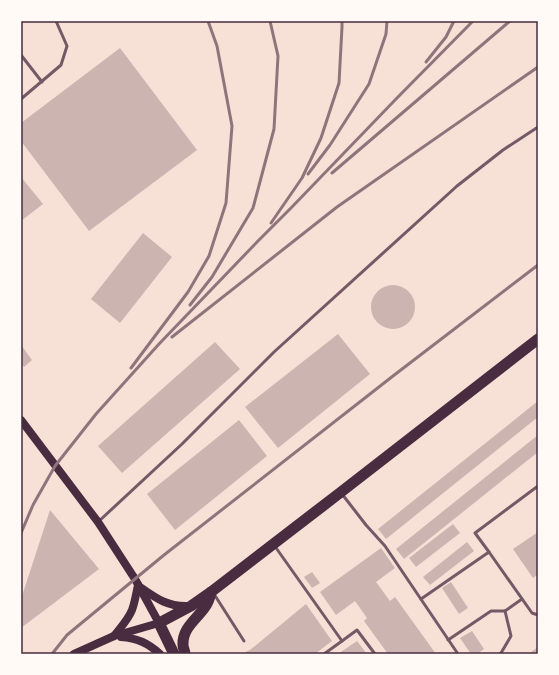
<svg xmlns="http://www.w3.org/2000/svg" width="559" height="675" font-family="'DejaVu Sans',sans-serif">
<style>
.building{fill:#ccb4b1}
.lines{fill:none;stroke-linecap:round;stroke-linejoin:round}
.service{stroke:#755966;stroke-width:3}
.secondary{stroke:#4a2c40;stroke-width:8}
.trunk{stroke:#4a2c40;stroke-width:11}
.rail{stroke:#8f747c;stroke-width:3}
.neatline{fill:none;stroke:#4a2c40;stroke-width:1.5}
</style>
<rect width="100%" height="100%" fill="#f7e1d7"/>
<g class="building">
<path d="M120,48L197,150L89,231L21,141V123Z"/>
<path d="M21,177L43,204L21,221Z"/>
<path d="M143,233L172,257L120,323L91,299Z"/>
<circle cx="393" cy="307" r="22"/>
<path d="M338,334L370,374L278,448L245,407Z"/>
<path d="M215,342L240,369L122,473L98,446Z"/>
<path d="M21,345L32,360L24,367L21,363Z"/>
<path d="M538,401V417L386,539L378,529Z"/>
<path d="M239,420L267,456L175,530L147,494Z"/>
<path d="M538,435V452L404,559L396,549Z"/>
<path d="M50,510L99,569L21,628V599Z"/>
<path d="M453,524L460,533L416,567L409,558Z"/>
<path d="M538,532V574L533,578L513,549Z"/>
<path d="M467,542L474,551L430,585L423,577Z"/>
<path d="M381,548L395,568L376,582L390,601L395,597L436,654H388L364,621L367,618L355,601L336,615L320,592Z"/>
<path d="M312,572L320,583L312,588L304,577Z"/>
<path d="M451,582L468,608L459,614L442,588Z"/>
<path d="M306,604L332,641L315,654H241L250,650Z"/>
<path d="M472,631L484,649L477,654H471L460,638Z"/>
<path d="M357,641L367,654H338Z"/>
<path d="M538,647V654H532L531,652Z"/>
</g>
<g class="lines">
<g class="service">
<path d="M21,55L42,82"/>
<path d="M21,99L61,65L67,46L56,21"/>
<path d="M342,494L366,525L385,546L458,654"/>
<path d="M98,522L182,444L274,352L457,186L503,150L538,127"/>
<path d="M274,545L342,641L324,654"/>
<path d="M489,552L475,533L538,486"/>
<path d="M214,594L244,641"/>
<path d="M421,599L489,552L532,613L538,615"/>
<path d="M448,640L491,611H505L522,599"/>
<path d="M342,641L357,630L375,654"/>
<path d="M501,653L511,636L505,611"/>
</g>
<g class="secondary">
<path d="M21,420L98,522L135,579L159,623L114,636L74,654"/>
<path d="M140,587C157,599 168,607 189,606"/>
<path d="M114,636C120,628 128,620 132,610C135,602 136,594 138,585"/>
<path d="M121,637C137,638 148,643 160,654"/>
</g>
<g class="trunk">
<path d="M174,654L159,623L191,606L211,592L341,492L538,339"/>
<path d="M185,654C185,651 183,648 183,645C182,628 197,619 205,607C208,603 210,597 211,592"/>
</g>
<g class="rail">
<path d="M426,62L446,37L454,21"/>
<path d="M332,173L510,21"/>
<path d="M308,174L330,145L369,84L386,34L387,21"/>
<path d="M271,223L302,178L321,138L339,83L342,27V21"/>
<path d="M190,305L212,277L253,208L274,129L278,56L270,21"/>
<path d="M172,337L337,207L538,67"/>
<path d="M131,368L188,292L209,256L226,203L232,126L217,46L208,21"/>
<path d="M21,533L33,505L55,466L96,414L159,344L258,241L291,208L396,99L473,21"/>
<path d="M52,654L67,635L164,555L393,376L538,265"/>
</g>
</g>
<rect width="559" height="675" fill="none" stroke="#fffaf5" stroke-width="44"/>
<rect x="22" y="22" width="515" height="631" class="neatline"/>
</svg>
